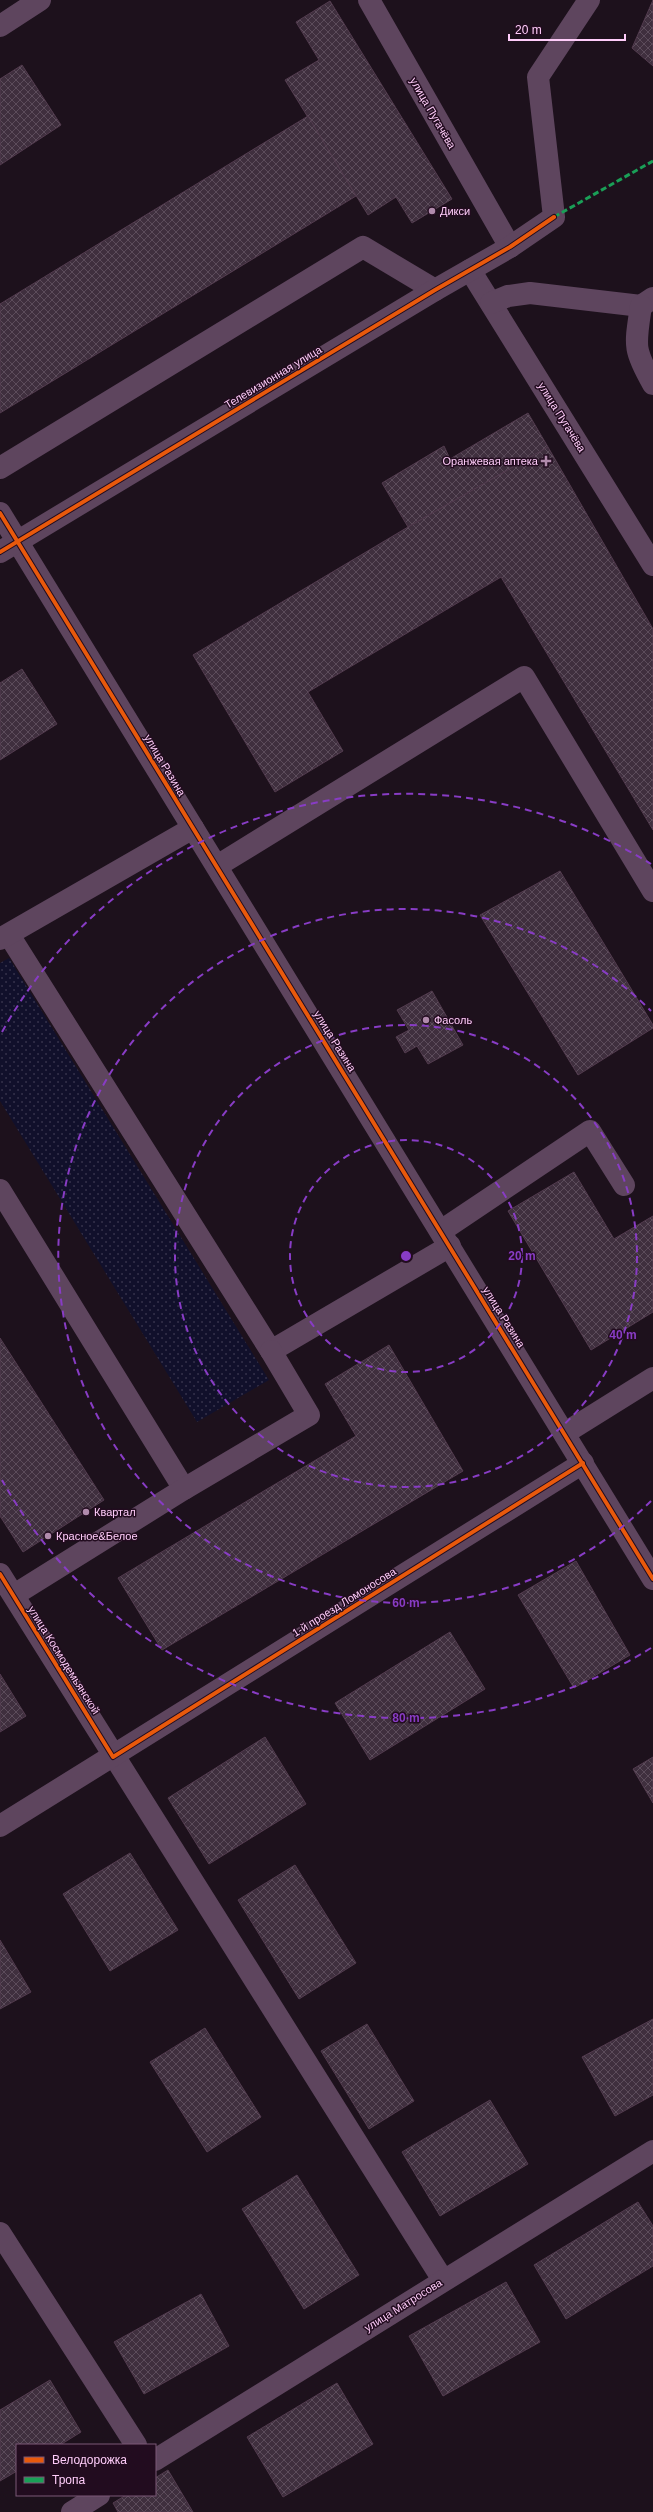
<svg xmlns="http://www.w3.org/2000/svg" width="653" height="2512" font-family="Helvetica,sans-serif">
<style>
.grass{fill:url(#grass-dots)}
.building{fill:url(#building-cross-hatch);stroke:#523b4e}
.lines{fill:none;stroke-linecap:round;stroke-linejoin:round}
.minor{stroke:#5e455e;stroke-width:22}
.quiet{stroke:#1a9f57;stroke-width:3;stroke-dasharray:6 3;stroke-linecap:butt}
.cycleway-casing{stroke:#220c1f;stroke-width:6}
.cycleway{stroke:#e8590c;stroke-width:4}
.ring{fill:none;stroke:#883cc5;stroke-width:2;stroke-dasharray:7 5}
.poi-dot{fill:#b08bac;stroke:#220c1f;stroke-width:1.5}
.labels{text-anchor:middle;stroke-width:3;stroke-linejoin:round;paint-order:stroke}
.street-label{font-size:11px;fill:#ffcdfa;stroke:#220c1f}
.poi-label{font-size:11px;fill:#ffcdfa;stroke:#220c1f;text-anchor:start}
.centre{fill:#883cc5;stroke:#220c1f;stroke-width:2}
.ring-label{font-size:12px;text-anchor:middle;font-weight:bold;fill:#883cc5;stroke:#220c1f;stroke-width:3;stroke-linejoin:round;paint-order:stroke}
</style>
<defs>
<pattern id="grass-dots" width="8" height="8" patternUnits="userSpaceOnUse"><rect width="8" height="8" fill="#11102b"/><path d="M2 2h.1M6 6h.1" fill="none" stroke="#35324b" stroke-width="1.8" stroke-linecap="round"/></pattern>
<pattern id="building-cross-hatch" width="8" height="8" patternUnits="userSpaceOnUse"><rect width="8" height="8" fill="#3f2f3e"/><path d="M0 0l8 8M0 8l8-8" fill="none" stroke="#5c4c5b"/></pattern>
</defs>
<rect width="100%" height="100%" fill="#1d111c"/>
<path class="grass" d="M9,958L269,1380L197,1422L0,1101V963Z"/>
<g class="building">
<path d="M653,0V66L632,48Z"/>
<path d="M330,1L452,199L412,223L396,197L368,215L285,80L319,60L296,22Z"/>
<path d="M22,65L61,125L0,165V79Z"/>
<path d="M308,116L356,196L0,413V304Z"/>
<path d="M528,413L548,447L408,527L382,483L444,446L450,459Z"/>
<path d="M548,447L653,629V830L501,577L308,692L343,751L275,792L193,655L408,527Z"/>
<path d="M22,669L57,724L0,760V683Z"/>
<path d="M560,871L653,1025V1028L578,1075L480,915Z"/>
<path d="M432,991L463,1045L428,1064L417,1046L405,1053L396,1037L409,1030L397,1010Z"/>
<path d="M574,1172L614,1239L653,1216V1312L591,1350L508,1211Z"/>
<path d="M0,1338L104,1500L23,1552L0,1516Z"/>
<path d="M389,1345L463,1471L162,1650L118,1578L356,1436L325,1384Z"/>
<path d="M576,1561L630,1655L574,1688L518,1595Z"/>
<path d="M450,1632L485,1689L370,1760L335,1703Z"/>
<path d="M0,1674L26,1716L0,1732Z"/>
<path d="M265,1737L306,1804L209,1864L168,1798Z"/>
<path d="M653,1757V1803L633,1769Z"/>
<path d="M130,1853L178,1930L110,1971L63,1894Z"/>
<path d="M295,1865L356,1963L299,1999L238,1900Z"/>
<path d="M0,1940L31,1992L0,2009Z"/>
<path d="M653,2019V2095L615,2116L582,2057Z"/>
<path d="M367,2024L414,2101L369,2129L321,2051Z"/>
<path d="M205,2028L261,2117L207,2152L150,2062Z"/>
<path d="M490,2100L528,2164L440,2216L402,2152Z"/>
<path d="M297,2175L359,2275L304,2309L242,2209Z"/>
<path d="M638,2202L653,2226V2266L566,2319L534,2265Z"/>
<path d="M506,2282L540,2342L443,2396L409,2336Z"/>
<path d="M201,2294L229,2346L144,2394L114,2342Z"/>
<path d="M50,2380L81,2432L60,2445H17V2471L0,2481V2410Z"/>
<path d="M337,2383L373,2444L283,2497L247,2437Z"/>
<path d="M168,2470L193,2512H118L113,2503L126,2495H155V2478Z"/>
</g>
<g class="lines">
<g class="minor">
<path d="M369,0L510,247"/>
<path d="M0,26L40,0"/>
<path d="M470,270L653,565"/>
<path d="M491,303L508,296L530,293L641,306L653,298"/>
<path d="M641,306C635,346 633,349 653,384"/>
<path d="M0,468L363,247L435,290"/>
<path d="M0,513L653,1579"/>
<path d="M0,552L435,290L510,247L554,217L538,77L589,0"/>
<path d="M217,866L524,677L653,891"/>
<path d="M9,935L271,1351L450,1246"/>
<path d="M0,939L193,828"/>
<path d="M0,1190L184,1489"/>
<path d="M441,1231L590,1131L624,1185"/>
<path d="M565,1433L653,1378"/>
<path d="M0,1574L443,2280"/>
<path d="M14,1595L184,1489L309,1415L271,1351"/>
<path d="M0,1826L583,1463"/>
<path d="M0,2233L136,2445"/>
<path d="M155,2460L653,2151"/>
<path d="M72,2512L99,2495"/>
</g>
<path class="quiet" d="M554,217L653,161"/>
<g class="cycleway-casing">
<g id="cycleway">
<path d="M0,513L653,1579"/>
<path d="M0,552L435,290L510,247L554,217"/>
<path d="M0,1574L113,1757L583,1463"/>
</g>
</g>
<use href="#cycleway" class="cycleway"/>
</g>
<g class="ring">
<circle cx="406" cy="1256" r="116"/>
<circle cx="406" cy="1256" r="231"/>
<path d="M651 1501A347 347 0 1 1 651 1011"/>
<path d="M651 1648A462 462 0 0 1 2 1480M2 1032A462 462 0 0 1 651 864"/>
</g>
<g class="poi-dot">
<circle cx="432" cy="211" r="4"/>
<path d="M544 455h4v4h4v4h-4v4h-4v-4h-4v-4h4z"/>
<circle cx="426" cy="1020" r="4"/>
<circle cx="86" cy="1512" r="4"/>
<circle cx="48" cy="1536" r="4"/>
</g>
<g class="labels">
<g class="street-label">
<text transform="translate(433 113) rotate(60)" y="4">улица Пугачёва</text>
<text transform="translate(273 377) rotate(-31)" y="4">Телевизионная улица</text>
<text transform="translate(562 417) rotate(58)" y="4">улица Пугачёва</text>
<text transform="translate(165 765) rotate(59)" y="4">улица Разина</text>
<text transform="translate(335 1041) rotate(58)" y="4">улица Разина</text>
<text transform="translate(504 1317) rotate(58)" y="4">улица Разина</text>
<text transform="translate(344 1602) rotate(-32)" y="4">1-й проезд Ломоносова</text>
<text transform="translate(64 1660) rotate(58)" y="4">улица Космодемьянской</text>
<text transform="translate(403 2305) rotate(-32)" y="4">улица Матросова</text>
</g>
<g class="poi-label">
<text x="440" y="215">Дикси</text>
<text x="538" y="465" text-anchor="end">Оранжевая аптека</text>
<text x="434" y="1024">Фасоль</text>
<text x="94" y="1516">Квартал</text>
<text x="56" y="1540">Красное&amp;Белое</text>
</g>
</g>
<circle cx="406" cy="1256" r="6" class="centre"/>
<g class="ring-label">
<text x="522" y="1260">20 m</text>
<text x="623" y="1339">40 m</text>
<text x="406" y="1607">60 m</text>
<text x="406" y="1722">80 m</text>
</g>
<rect x="16" y="2444" width="140" height="52" fill="#220c1f" stroke="#7a5977"/>
<rect x="24" y="2457" width="20" height="6" fill="#e8590c" stroke="#7a5977"/>
<text x="52" y="2464" font-size="12" fill="#ffcdfa">Велодорожка</text>
<rect x="24" y="2477" width="20" height="6" fill="#1a9f57" stroke="#7a5977"/>
<text x="52" y="2484" font-size="12" fill="#ffcdfa">Тропа</text>
<path d="M509 34v6h116v-6" fill="none" stroke="#ffcdfa" stroke-width="2"/>
<text x="515" y="34" font-size="12" fill="#ffcdfa" stroke="#220c1f" stroke-width="3" paint-order="stroke">20 m</text>
</svg>
